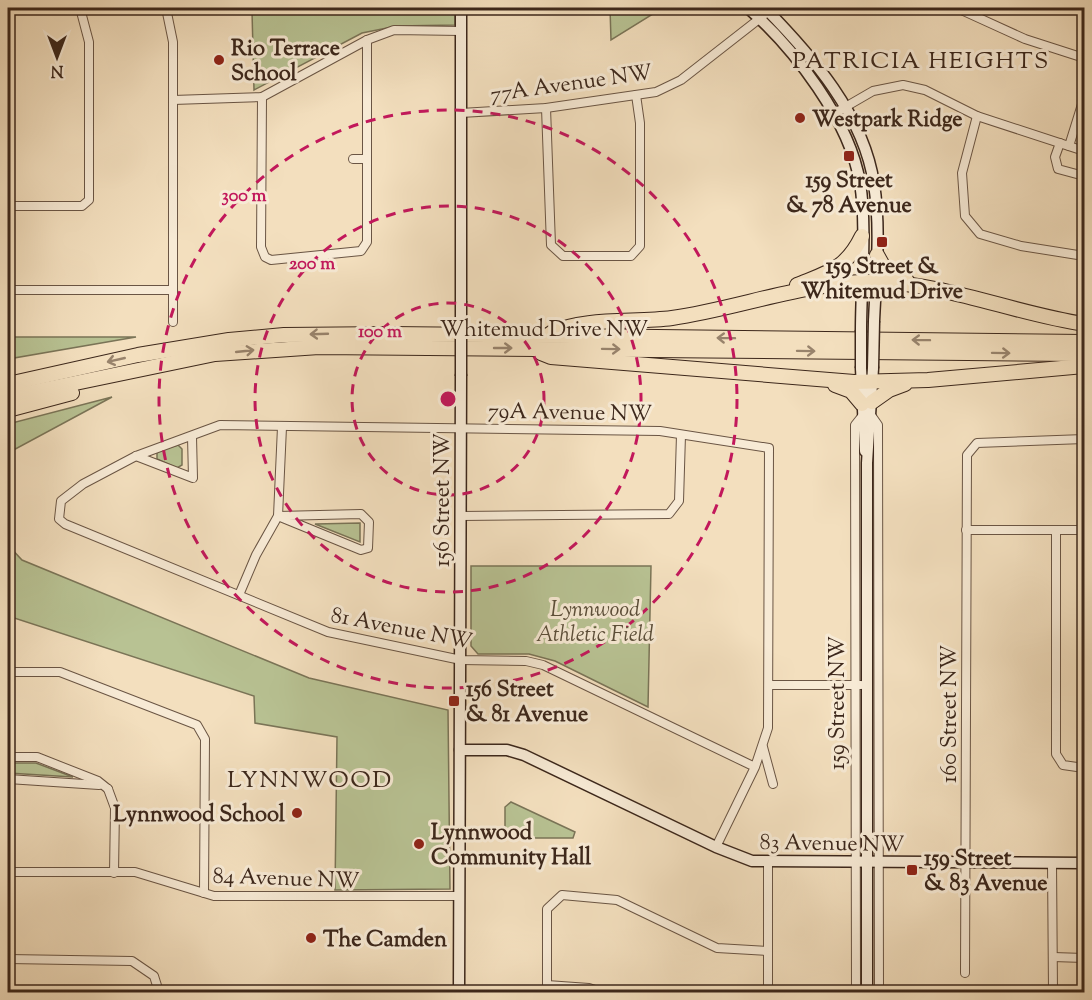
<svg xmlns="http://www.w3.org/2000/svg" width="1092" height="1000" font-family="'Sorts Mill Goudy',serif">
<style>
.green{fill:#b8c293;stroke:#7a7457;stroke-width:1.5}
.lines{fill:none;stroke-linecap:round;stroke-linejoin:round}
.street-casing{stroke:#6a5544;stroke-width:10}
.secondary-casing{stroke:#3c271b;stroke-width:13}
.highway-casing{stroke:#3c271b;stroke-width:16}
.street{stroke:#f7ead5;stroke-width:8}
.secondary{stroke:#f7ead5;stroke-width:10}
.highway{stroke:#f3dfbe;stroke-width:14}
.secondary-bridge-casing{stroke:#3c271b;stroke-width:13;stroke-linecap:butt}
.secondary-bridge{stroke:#f7ead5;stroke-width:10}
.oneway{stroke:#98836c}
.ring{fill:none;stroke:#c2185b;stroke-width:3;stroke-dasharray:10 8}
.poi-dot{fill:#8f2418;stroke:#f7ead5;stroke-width:2}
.labels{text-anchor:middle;stroke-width:6;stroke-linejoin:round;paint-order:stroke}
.poi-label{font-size:22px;font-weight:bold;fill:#3c271b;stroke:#f7ead5;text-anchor:start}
.street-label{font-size:22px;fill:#3c271b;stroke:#f7ead5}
.park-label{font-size:22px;font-style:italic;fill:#5b4e39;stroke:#f7ead5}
.neighbourhood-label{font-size:24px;letter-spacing:1.5px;fill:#3c271b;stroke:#f7ead5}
.centre{fill:#c2185b;stroke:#f7ead5;stroke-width:3}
.ring-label{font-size:18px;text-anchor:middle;font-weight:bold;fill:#c2185b;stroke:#f7ead5;stroke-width:6;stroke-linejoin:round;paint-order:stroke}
</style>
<rect width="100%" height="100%" fill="#f3dfbe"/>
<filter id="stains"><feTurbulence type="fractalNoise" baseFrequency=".00333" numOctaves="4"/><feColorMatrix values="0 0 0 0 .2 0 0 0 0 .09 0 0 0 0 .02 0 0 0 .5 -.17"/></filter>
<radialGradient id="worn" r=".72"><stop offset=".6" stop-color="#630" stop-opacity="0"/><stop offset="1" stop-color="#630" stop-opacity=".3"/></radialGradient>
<g class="green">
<path d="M301,8H455V25L397,26L362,33L254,90L252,11Z"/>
<path d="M610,8H658L661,9L611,40Z"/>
<path d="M8,337H136L8,359Z"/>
<path d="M112,397L8,453V424Z"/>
<path d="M178,445L182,449V465L177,468L157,459V451Z"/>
<path d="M360,523V542L315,524Z"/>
<path d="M8,545L22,560L309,678L448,710L450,889L335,890L337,737L255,723L254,696L8,616Z"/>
<path d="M471,566H651L648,707L555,661L529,654H478L471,646Z"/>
<path d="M8,763H36L73,777L8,773Z"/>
<path d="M511,802L575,832L573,838H512L505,833V807Z"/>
</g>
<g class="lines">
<g class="street-casing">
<g id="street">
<path d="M166,8L173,42V322"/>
<path d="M957,8L1025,39L1084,58"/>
<path d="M8,46L10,57L8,121"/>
<path d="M262,97L261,247L265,257L271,260L361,251L367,242V40"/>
<path d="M173,100L262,97L367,40L394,30L461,31"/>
<path d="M546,108L551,245L563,256H631L640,246V123L636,95"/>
<path d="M461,113L546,108L656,92L681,80L763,16"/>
<path d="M835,113L873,91L903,85L925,90L977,116L1084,151"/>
<path d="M977,116L962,173L965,216L980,234L1021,246L1084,256"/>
<path d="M1060,143L1055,157L1058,169L1084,176"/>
<path d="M1069,146L1084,98"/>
<path d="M353,159H367"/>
<path d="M8,206H82L89,200V42L80,8"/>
<path d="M8,290H173"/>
<path d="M871,415L878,425L879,992"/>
<path d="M136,456L193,478L192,437"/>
<path d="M361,514L369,522L368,548L361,550L278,516Z"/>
<path d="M461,516L669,514L679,501L681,435"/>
<path d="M966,530H1084"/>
<path d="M1056,531V754L1063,765L1084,768"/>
<path d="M239,595L256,555L278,516L282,427"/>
<path d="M8,672H60L197,725L205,739L204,893"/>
<path d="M769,685H861"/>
<path d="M763,747L773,784"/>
<path d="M8,757H37L98,781L108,789"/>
<path d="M8,779L99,785"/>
<path d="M108,789L115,808L114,873"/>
<path d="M716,847L755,767L768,728L769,448L660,431L220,425L136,456L83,484L61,501L59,519L65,524L328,632L461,660L526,661L543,665L755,767"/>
<path d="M1052,863L1053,992"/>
<path d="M8,872H135L214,896H459"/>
<path d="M1053,957L1084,958"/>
<path d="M8,959L132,961L154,976L159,992"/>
<path d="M965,973L967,455L977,443L1084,439"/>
<path d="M547,985L589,988L601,992"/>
<path d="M547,992V909L562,895L617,900L717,948L768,951"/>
<path d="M768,992V863"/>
<path d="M856,992L855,425L863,415"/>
</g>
</g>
<g class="secondary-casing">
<g id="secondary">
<path d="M748,8C794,48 850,121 860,183C867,226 861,285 861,330"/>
<path d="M765,8C812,56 864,115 874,184C881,229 876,276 874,321"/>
<path d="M461,301V8"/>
<path d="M861,368L865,451"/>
<path d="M460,750H507L524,755L716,847L752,861L1084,863"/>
<path d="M459,992L461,376"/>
<path d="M867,992V463L873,368"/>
</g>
</g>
<g class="highway-casing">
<g id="highway">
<path d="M877,255L886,271L907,281"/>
<path d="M797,285C829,272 846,269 862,236"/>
<path d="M551,333C584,317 635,323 672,318C742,308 812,279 884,282C952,286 1017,314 1084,324"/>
<path d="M541,353L551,357L854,382L928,380L1084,366"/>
<path d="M8,384L138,355L229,340L284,335L391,334L1084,342"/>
<path d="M835,385L851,391L862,404"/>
<path d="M8,397L215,354L319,347L1084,354"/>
<path d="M872,402L889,390L905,384"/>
<path d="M8,410L72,393"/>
</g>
</g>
<use href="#street" class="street"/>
<use href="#secondary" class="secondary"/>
<use href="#highway" class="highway"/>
<g class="secondary-bridge-casing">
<g id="secondary-bridge">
<path d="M461,301V376"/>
<path d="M861,330V368"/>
<path d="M873,368L874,321"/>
</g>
</g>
<use href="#secondary-bridge" class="secondary-bridge"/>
</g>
<defs><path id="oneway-shaft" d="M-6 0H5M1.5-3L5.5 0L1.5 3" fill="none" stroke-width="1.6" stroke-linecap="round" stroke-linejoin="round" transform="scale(1.5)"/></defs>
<g class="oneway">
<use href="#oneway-shaft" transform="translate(319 334) rotate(178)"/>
<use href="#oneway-shaft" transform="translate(726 338) rotate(-179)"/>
<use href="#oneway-shaft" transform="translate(921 340) rotate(-179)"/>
<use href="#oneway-shaft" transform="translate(503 348)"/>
<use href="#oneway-shaft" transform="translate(611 349) rotate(1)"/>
<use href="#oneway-shaft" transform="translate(245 351) rotate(-6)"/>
<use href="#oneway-shaft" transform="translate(806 351) rotate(1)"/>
<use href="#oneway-shaft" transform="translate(1001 353) rotate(1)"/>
<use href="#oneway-shaft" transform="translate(116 360) rotate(167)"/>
</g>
<g class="ring">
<circle cx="448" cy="399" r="96"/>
<circle cx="448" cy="399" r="193"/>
<circle cx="448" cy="399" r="289"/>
</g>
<g class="poi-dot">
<circle cx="219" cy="60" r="6"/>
<circle cx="800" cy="118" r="6"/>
<rect x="843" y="150" width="12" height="12" rx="3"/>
<rect x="876" y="236" width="12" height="12" rx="3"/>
<rect x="448" y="695" width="12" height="12" rx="3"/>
<circle cx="297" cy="813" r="6"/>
<circle cx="419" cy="844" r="6"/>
<rect x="906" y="864" width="12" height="12" rx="3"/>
<circle cx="311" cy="938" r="6"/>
</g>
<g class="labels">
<g class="poi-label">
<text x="231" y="55">Rio Terrace<tspan x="231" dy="25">School</tspan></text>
<text x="812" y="126">Westpark Ridge</text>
<text x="849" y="187" text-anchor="middle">159 Street<tspan x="849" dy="25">&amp; 78 Avenue</tspan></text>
<text x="882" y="273" text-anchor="middle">159 Street &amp;<tspan x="882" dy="25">Whitemud Drive</tspan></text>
<text x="466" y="696">156 Street<tspan x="466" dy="25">&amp; 81 Avenue</tspan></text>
<text x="285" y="821" text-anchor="end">Lynnwood School</text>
<text x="431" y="839">Lynnwood<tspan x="431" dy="25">Community Hall</tspan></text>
<text x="924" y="865">159 Street<tspan x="924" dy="25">&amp; 83 Avenue</tspan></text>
<text x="323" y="946">The Camden</text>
</g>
<g class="street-label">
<text transform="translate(571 82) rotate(-8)" y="8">77A Avenue NW</text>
<text x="544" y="336">Whitemud Drive NW</text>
<text transform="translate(570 411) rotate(1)" y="8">79A Avenue NW</text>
<text transform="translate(441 500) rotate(-90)" y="8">156 Street NW</text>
<text transform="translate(402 627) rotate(11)" y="8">81 Avenue NW</text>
<text transform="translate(836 703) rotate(-90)" y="8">159 Street NW</text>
<text transform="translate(948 714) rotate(-90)" y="8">160 Street NW</text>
<text transform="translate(832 842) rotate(1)" y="8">83 Avenue NW</text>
<text transform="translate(286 877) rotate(2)" y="8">84 Avenue NW</text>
</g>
<g class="park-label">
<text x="595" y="616">Lynnwood<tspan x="595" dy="25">Athletic Field</tspan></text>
</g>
<g class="neighbourhood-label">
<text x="921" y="68">PATRICIA HEIGHTS</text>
<text x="310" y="787">LYNNWOOD</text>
</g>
</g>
<circle cx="448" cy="399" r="9" class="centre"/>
<g class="ring-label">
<text x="244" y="201">300 m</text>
<text x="312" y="269">200 m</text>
<text x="380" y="337">100 m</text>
</g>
<rect width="1092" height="1000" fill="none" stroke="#f3dfbe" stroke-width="30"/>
<rect x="9" y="9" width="1074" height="982" fill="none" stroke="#3c271b" stroke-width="3"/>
<rect x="15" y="15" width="1062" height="970" fill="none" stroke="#3c271b" stroke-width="1.5"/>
<g transform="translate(57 57) rotate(180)" stroke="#f7ead5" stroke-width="4.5" paint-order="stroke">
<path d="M0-4.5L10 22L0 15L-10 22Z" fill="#3c271b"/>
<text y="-9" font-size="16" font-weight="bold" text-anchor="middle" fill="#3c271b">N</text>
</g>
<rect width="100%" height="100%" filter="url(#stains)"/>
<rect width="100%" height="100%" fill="url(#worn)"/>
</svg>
